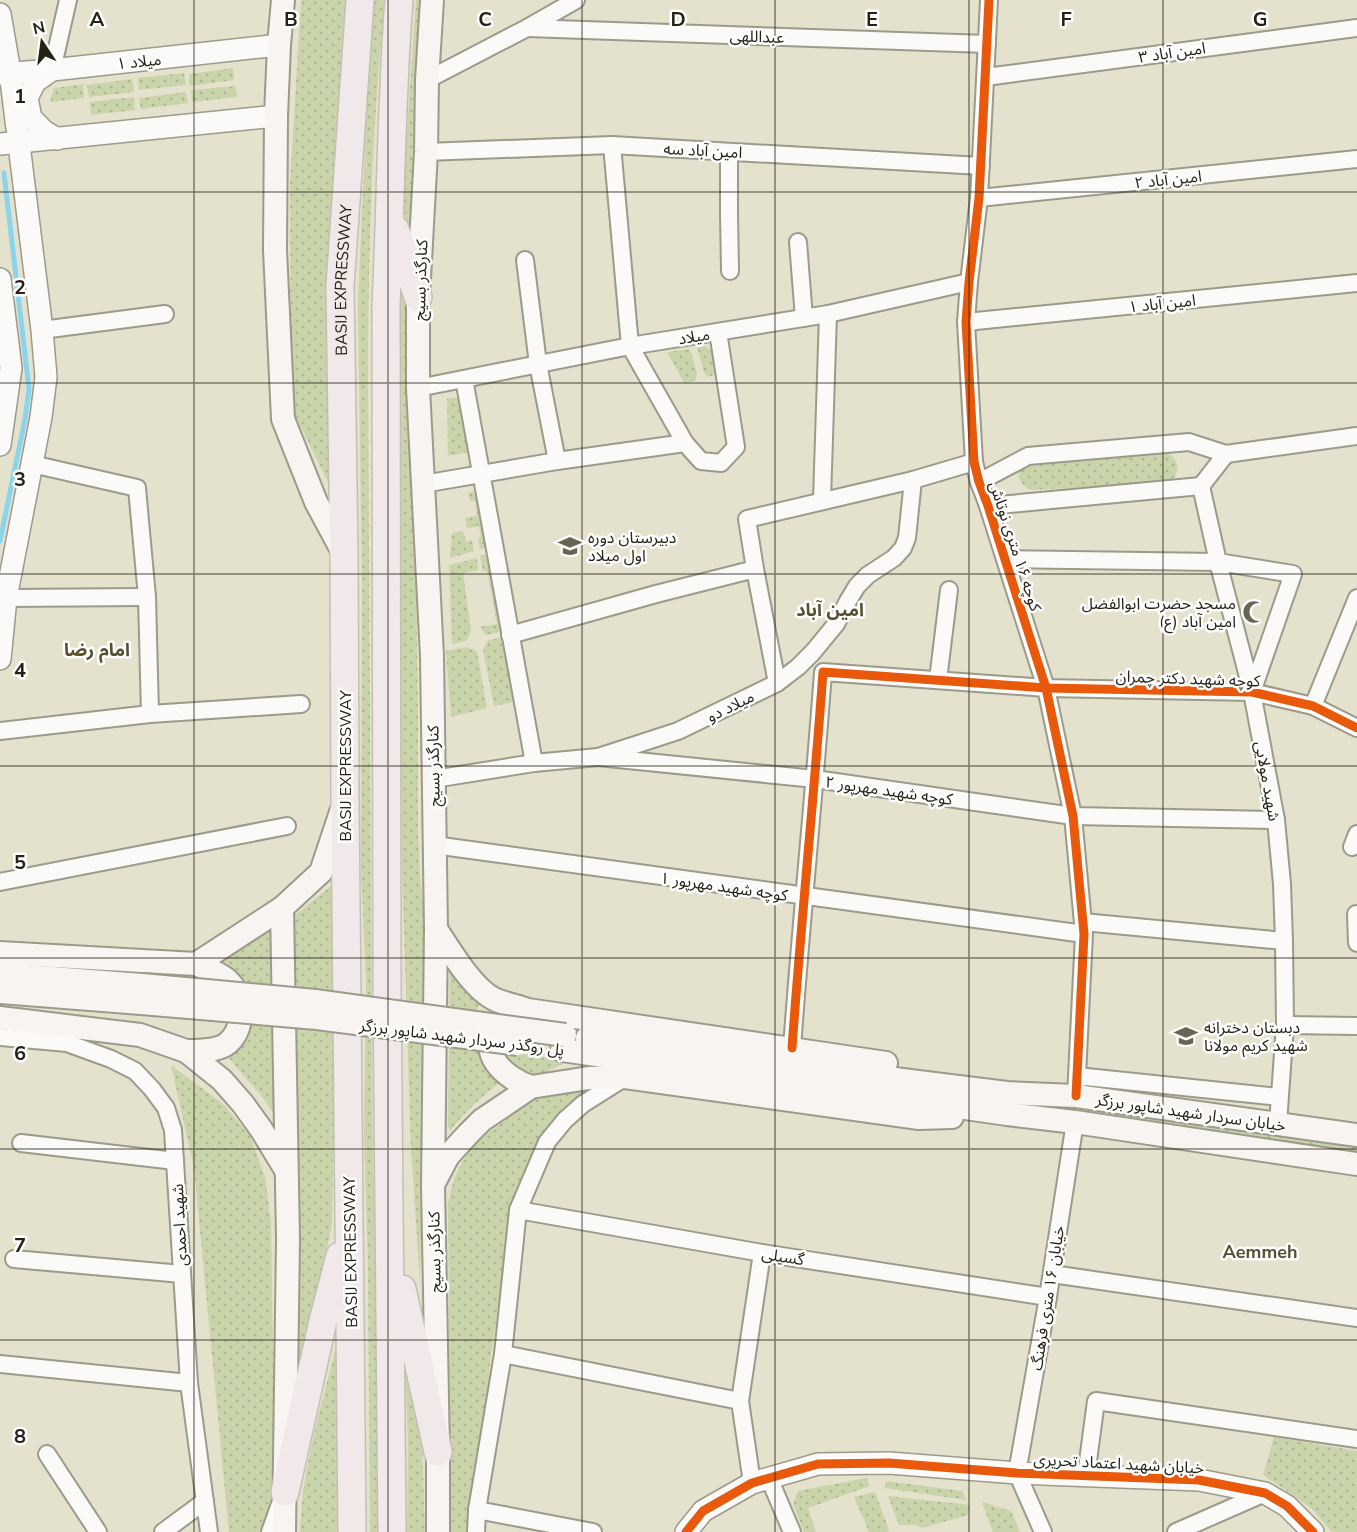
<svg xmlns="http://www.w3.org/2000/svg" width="1357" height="1532" font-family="'Nunito Sans','Noto Sans Arabic',sans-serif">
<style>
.grass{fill:url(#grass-dots)}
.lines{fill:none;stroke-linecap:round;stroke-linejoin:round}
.stream{stroke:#8ad4ec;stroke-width:5}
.minor-casing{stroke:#9c9a8a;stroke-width:20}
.tertiary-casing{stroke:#9c9a8a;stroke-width:24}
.secondary-casing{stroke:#9c9a8a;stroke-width:26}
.trunk-casing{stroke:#c2c0b5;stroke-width:30}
.minor{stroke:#fbfaf8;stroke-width:16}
.tertiary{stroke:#fbfaf8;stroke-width:21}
.secondary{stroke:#f7f4f2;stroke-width:22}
.trunk{stroke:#f0e8e9;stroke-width:27}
.secondary-bridge-casing{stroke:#9c9a8a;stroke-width:26;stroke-linecap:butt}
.secondary-bridge{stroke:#f7f4f2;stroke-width:22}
.cycleway-casing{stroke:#fff;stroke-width:13}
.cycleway{stroke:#e8590c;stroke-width:9}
.grid{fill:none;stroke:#252215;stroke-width:1.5;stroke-opacity:0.55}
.labels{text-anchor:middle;stroke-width:5;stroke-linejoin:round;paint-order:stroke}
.street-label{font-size:16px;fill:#252215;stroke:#fff}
.poi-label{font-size:16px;fill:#252215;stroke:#fff;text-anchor:start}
.neighbourhood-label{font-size:18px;font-weight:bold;fill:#554e2f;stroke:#fff}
.grid-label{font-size:20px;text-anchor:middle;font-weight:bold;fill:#252215;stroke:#fff;stroke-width:5;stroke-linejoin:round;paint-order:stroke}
</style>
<defs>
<pattern id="grass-dots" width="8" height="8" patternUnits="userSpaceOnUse" patternTransform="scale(1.5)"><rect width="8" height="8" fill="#cad4aa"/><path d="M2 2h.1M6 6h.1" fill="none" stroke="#adb691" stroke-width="1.8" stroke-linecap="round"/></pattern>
</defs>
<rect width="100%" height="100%" fill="#e4e1cd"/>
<g class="grass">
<path d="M301,0H348L334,494L291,407L290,184Z"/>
<path d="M374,0H385C372,126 368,253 368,379L372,1085C374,1234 380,1383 378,1532H370L368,1264L364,1135L366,984L361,865L362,583L358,302L367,104Z"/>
<path d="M416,0H428L415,257L402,202Z"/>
<path d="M233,68L234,80L190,86L189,74Z"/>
<path d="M184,73L186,85L139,90L138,78Z"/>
<path d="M132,79L134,92L89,97L87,85Z"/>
<path d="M83,84L84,98L50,102L54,88Z"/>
<path d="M235,86L237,97L192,102L191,90Z"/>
<path d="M186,92L188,103L141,109L139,98Z"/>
<path d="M134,97L135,110L91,115L90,102Z"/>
<path d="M400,283L412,321L418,711V827L420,874L428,955L420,1282L411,1148L402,866L396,371Z"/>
<path d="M704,346L716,354L719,373L708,377L704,373L697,347Z"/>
<path d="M690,349L697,373L696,380L685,384L667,352Z"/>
<path d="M460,397L469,452L448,456L447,399Z"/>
<path d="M1167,453C1180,460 1181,472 1170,482L1033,490C1023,488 1014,477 1021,467C1022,466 1029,460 1029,460Z"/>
<path d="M476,491L486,548L480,549L478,538L481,537L479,526L467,528L465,518L477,516L475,501H470L468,493Z"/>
<path d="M463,531L466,542L472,540L474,551L450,558L452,533Z"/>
<path d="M490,554L505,631L486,635L480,627L497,624L487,571H483L480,556Z"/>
<path d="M477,558L478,570L463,573L471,631L466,641L452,644L449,565Z"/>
<path d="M502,638L513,702L494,706L483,650L488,640Z"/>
<path d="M467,647L477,652L487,708L451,717L446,651Z"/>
<path d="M332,885L334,942L335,1055L332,1223L298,1402L293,917Z"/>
<path d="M273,928L275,1116L263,1098L227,1056L247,985L237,972L223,962Z"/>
<path d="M450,969L482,998L473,1019L502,1081C481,1097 467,1110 450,1131L448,1127Z"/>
<path d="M504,1051L568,1061C560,1065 550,1071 541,1074C523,1079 510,1067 504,1051Z"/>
<path d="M171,1065L223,1104L250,1136L265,1177L271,1221L275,1497L261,1532H229L194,1168Z"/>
<path d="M604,1082L557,1122L507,1248L491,1354L471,1532H451L448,1203L454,1179L468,1150L493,1129L534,1098L573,1086Z"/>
<path d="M1120,1110L1357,1143V1155L1116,1118V1113Z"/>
<path d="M404,1338L421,1408L425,1532H407L408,1443Z"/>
<path d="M336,1347L341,1532H300C302,1469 321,1407 336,1347Z"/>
<path d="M1274,1437L1357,1451V1532H1332L1310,1507L1263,1475Z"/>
<path d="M866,1478L870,1486L808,1508L816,1532H804L793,1504L798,1491Z"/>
<path d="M886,1481L962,1491L966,1500L885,1488Z"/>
<path d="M875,1492L889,1530L887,1532H869L854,1497Z"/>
<path d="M888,1496L970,1505L968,1515L922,1528L916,1525H899Z"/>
<path d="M982,1502L1011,1511L1020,1532H993Z"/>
</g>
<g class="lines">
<path class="stream" d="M0,541L25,419L29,389L4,173"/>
<g class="minor-casing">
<g id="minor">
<path d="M989,0L979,198L969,282L966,322L974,462L979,482L988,506L1046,688L1073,816L1084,934L1076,1096"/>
<path d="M527,28L987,44"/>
<path d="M52,70L68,0"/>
<path d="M986,77L1357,28"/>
<path d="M427,80L527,28L576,0"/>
<path d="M612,145L630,346L685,443L701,461L721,463L736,447L718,332"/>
<path d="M426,152L612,145L981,166"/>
<path d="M729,152V214L730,271"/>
<path d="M979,198L1357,159"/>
<path d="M798,242L804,318"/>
<path d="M525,260L538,364L557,461"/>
<path d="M966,322L1357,283"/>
<path d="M42,330L165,314"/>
<path d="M464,379L534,763"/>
<path d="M418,388L630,346L828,314L969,282"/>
<path d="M1226,454L1201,486L1218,562L1252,692L1276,820L1282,884L1284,941L1285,1025L1278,1124"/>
<path d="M32,464L137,488L147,597L150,714"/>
<path d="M979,482L1028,456L1189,442L1226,454L1357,436"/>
<path d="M423,484L557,461L685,443"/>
<path d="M822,500L828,314"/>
<path d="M988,506L1201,486"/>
<path d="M1006,559L1218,562L1293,574L1252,692"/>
<path d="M6,598L147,597"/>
<path d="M510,635L656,594L755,569"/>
<path d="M938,680L949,590"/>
<path d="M777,683L755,569L747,519L913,480L974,462"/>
<path d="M1313,706L1357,598"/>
<path d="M0,731L150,714L301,704"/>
<path d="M598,757L815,779L1073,816L1276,820"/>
<path d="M434,779L534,763L598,757L678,731L777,683L798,667L813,652L836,624L848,601L857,586L868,575L894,558L903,548L907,538L913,480"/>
<path d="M434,845L1084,934"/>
<path d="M1352,847L1357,834"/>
<path d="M0,882L287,826"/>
<path d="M1356,914L1357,943"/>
<path d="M1083,922L1284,941"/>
<path d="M1285,1025L1357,1026"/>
<path d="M0,1037L67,1043L111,1059L135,1071L152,1089L166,1108L173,1130L189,1383L209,1532"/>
<path d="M792,1048C801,922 814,797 823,672L1046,688L1252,692L1313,706L1357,728"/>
<path d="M1077,1076L1279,1097"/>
<path d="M21,1143L175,1161"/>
<path d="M518,1210L762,1253L1048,1297"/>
<path d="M14,1259L182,1274"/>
<path d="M1052,1274L1357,1318"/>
<path d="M503,1354L740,1401"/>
<path d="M0,1364L189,1383"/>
<path d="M47,1454L98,1532"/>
<path d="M1086,1476L1096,1401L1357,1439"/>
<path d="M769,1478L792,1532"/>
<path d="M752,1483L740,1401L762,1253"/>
<path d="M477,1510L593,1532"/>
<path d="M163,1532L205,1501"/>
<path d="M270,1532L280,1504"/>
<path d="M476,1532L477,1510L503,1354L518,1210L547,1142L565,1120L583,1104L624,1078"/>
<path d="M1043,1532L1017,1473L1048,1297L1075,1122"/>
<path d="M1176,1532L1265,1493"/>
</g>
</g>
<g class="tertiary-casing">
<g id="tertiary">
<path d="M0,14L10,72L42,330L46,377L41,417L6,598L0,659"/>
<path d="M52,70L35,82L27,98L31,118L44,131L57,139"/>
<path d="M0,74L52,70L279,45"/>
<path d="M0,144L276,116"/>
<path d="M0,279L11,368L0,445"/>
<path d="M686,1532L703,1511L752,1483L818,1464L889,1463L1017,1473L1199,1480L1265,1493L1287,1506L1313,1532"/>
</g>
</g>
<g class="secondary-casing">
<g id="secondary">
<path d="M283,0L279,45L276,116L275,250L283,419L316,502L344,554"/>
<path d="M432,0L427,80L426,152L418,297V388L432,656L436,929L433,1185L438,1452V1532"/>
<path d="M282,908L288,1239L284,1532"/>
<path d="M436,929C450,950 473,990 496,1000C506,1004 518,1006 528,1010L886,1063"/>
<path d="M0,953L196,964L282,908L321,872L341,812"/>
<path d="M0,974L142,985"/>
<path d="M0,992L141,1003"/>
<path d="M0,1018L140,1035L186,1051L222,1080L243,1104L261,1129L286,1170"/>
<path d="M501,1024C474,1051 504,1078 531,1087"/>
<path d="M587,1038L918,1082L1007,1093L1076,1096L1357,1135"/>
<path d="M562,1050L1007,1114L1075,1122L1357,1164"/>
<path d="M186,1051C198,1051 219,1051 228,1043C246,1027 244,994 226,979C217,972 207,969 196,964"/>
<path d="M435,1181L448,1156L468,1134L482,1120L531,1087L589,1078L625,1077L919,1118L952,1117"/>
</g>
</g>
<g class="trunk-casing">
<g id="trunk">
<path d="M395,229L418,297"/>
<path d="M402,1289L438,1452"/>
<path d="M285,1492L323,1321L340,1256"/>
<path id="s1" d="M352,1532L345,801L344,554L340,286L360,0"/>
<path d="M392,1532L387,990L386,304C391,203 391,101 399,0"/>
</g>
</g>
<use href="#minor" class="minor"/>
<use href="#tertiary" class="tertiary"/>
<use href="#secondary" class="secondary"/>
<use href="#trunk" class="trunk"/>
<g class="secondary-bridge-casing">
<g id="secondary-bridge">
<path d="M142,985L315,1001L565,1035"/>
<path d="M141,1003L317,1018L518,1044"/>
</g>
</g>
<use href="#secondary-bridge" class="secondary-bridge"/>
<g class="cycleway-casing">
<g id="cycleway">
<path d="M989,0L979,198L969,282L966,322L974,462L979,482L988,506L1046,688L1073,816L1084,934L1076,1096"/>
<path d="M792,1048C801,922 814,797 823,672L1046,688L1252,692L1313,706L1357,728"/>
<path d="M686,1532L703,1511L752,1483L818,1464L889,1463L1017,1473L1199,1480L1265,1493L1287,1506L1313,1532"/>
</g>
</g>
<use href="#cycleway" class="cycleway"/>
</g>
<path class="grid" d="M194,0V1532M388,0V1532M582,0V1532M775,0V1532M969,0V1532M1163,0V1532M0,192H1357M0,383H1357M0,574H1357M0,766H1357M0,958H1357M0,1149H1357M0,1340H1357"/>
<defs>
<g id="school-bare" transform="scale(1.8)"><path d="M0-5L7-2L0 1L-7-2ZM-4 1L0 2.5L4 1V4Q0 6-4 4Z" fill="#686555" stroke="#fff" stroke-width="2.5" paint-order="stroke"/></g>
<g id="mosque-bare" transform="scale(1.8)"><path d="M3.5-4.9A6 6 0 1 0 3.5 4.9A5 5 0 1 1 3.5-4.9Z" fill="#686555" stroke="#fff" stroke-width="2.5" paint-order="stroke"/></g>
</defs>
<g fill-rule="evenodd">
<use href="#school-bare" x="570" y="546"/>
<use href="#mosque-bare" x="1254" y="612"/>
<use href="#school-bare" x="1186" y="1036"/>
</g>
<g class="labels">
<g class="street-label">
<text transform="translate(757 36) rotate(2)" y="6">عبداللهی</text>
<text transform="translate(1172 52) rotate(-8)" y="6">۳ امین آباد</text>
<text transform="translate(139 61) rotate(-6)" y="6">میلاد ۱</text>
<text transform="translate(703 150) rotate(3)" y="6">امین آباد سه</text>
<text transform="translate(1168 179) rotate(-6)" y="6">۲ امین آباد</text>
<text dy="6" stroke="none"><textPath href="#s1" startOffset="1252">BASIJ EXPRESSWAY</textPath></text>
<text transform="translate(420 280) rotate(-88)" y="6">کنارگذر بسیج</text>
<text transform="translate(1162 303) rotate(-6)" y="6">۱ امین آباد</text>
<text transform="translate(694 336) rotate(-9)" y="6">میلاد</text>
<text transform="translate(1016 546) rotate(72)" y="6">کوچه ۱۶ متری نوتاش</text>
<text transform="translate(1188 678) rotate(2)" y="6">کوچه شهید دکتر چمران</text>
<text transform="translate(730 706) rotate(-26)" y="6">میلاد دو</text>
<text transform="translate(345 766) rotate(-90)" y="6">BASIJ EXPRESSWAY</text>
<text transform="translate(433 766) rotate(-91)" y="6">کنارگذر بسیج</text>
<text transform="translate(1268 781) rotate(80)" y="6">شهید مولایی</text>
<text transform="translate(889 790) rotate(8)" y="6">کوچه شهید مهرپور ۲</text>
<text transform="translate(724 886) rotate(8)" y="6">کوچه شهید مهرپور ۱</text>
<text transform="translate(462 1037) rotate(7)" y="6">پل روگذر سردار شهید شاپور برزگر</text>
<text transform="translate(1191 1112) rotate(8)" y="6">خیابان سردار شهید شاپور برزگر</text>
<text transform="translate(179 1225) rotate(-93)" y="6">شهید احمدی</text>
<text transform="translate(350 1252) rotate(-91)" y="6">BASIJ EXPRESSWAY</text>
<text transform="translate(434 1252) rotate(-91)" y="6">کنارگذر بسیج</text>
<text transform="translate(783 1256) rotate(9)" y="6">گسیلی</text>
<text transform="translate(1047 1298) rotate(-81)" y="6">خیابان ۱۶ متری فرهنگ</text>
<text transform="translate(1119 1463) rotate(3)" y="6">خیابان شهید اعتماد تحریری</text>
</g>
<g class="poi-label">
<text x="588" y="543">دبیرستان دوره<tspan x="588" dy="18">اول میلاد</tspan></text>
<text x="1236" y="609" text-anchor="end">مسجد حضرت ابوالفضل<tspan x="1236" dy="18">(ع) امین آباد</tspan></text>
<text x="1204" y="1033">دبستان دخترانه<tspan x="1204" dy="18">شهید کریم مولانا</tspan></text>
</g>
<g class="neighbourhood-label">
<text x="830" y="616">امین آباد</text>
<text x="97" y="656">امام رضا</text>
<text x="1260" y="1258">Aemmeh</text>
</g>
</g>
<g class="grid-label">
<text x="97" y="26">A</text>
<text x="291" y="26">B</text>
<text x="485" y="26">C</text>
<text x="678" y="26">D</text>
<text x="872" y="26">E</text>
<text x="1066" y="26">F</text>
<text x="1260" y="26">G</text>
<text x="20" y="103">1</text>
<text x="20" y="294">2</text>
<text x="20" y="486">3</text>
<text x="20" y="677">4</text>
<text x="20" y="869">5</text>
<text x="20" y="1060">6</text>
<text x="20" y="1252">7</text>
<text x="20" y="1443">8</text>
</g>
<g transform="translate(42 42) rotate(347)" stroke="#ffffff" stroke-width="4.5" paint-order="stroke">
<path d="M0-4.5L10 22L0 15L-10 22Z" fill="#252215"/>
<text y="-9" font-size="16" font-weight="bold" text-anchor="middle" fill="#252215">N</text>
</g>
</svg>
